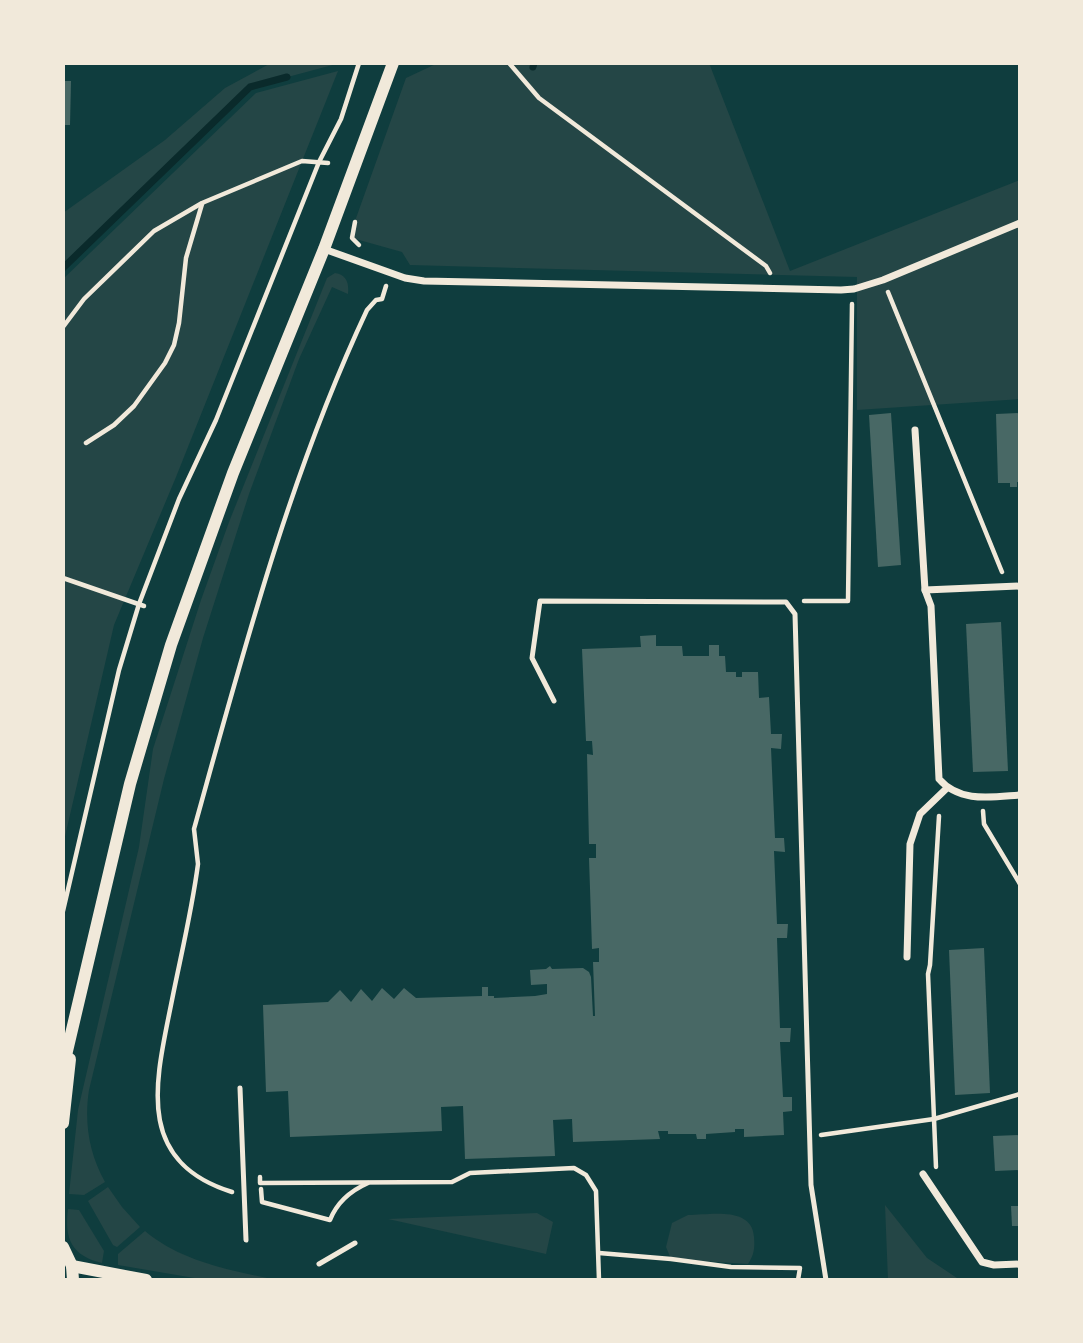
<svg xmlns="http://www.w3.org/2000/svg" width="1083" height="1343" font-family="'Exo 2',sans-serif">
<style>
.green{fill:#244646}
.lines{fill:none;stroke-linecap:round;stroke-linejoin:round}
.stream{stroke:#0a2a2b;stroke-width:7}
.building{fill:#486865}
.path{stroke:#f1e9da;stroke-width:4.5}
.service{stroke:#f1e9da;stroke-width:5}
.minor{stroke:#f1e9da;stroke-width:7}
.tertiary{stroke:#f1e9da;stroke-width:12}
</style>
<rect width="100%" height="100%" fill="#0f3d3e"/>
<g class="green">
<path d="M271,63H340L250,87L63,268V213L165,140L225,88Z"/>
<path d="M438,63H709L790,271L1020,180V399L857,410V277L410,265L402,252L352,238L355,221L406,78Z"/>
<path d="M338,71L176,477L114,625L63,845V279L256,93Z"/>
<path d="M335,273C347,275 349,283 348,294L332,287L299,359L249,494L203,638L164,779L89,1090C84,1123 89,1153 105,1182L84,1195L69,1194L78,1110L139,847L153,749L201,600L229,522L327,278Z"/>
<path d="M108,1187L122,1207L140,1227L117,1247L113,1245L88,1201Z"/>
<path d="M885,1205L927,1258L960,1280H888Z"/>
<path d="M68,1209L79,1210L104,1251L102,1263C72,1256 64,1239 68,1209Z"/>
<path d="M537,1213L553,1222L546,1254L388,1219Z"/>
<path d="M688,1215C710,1215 752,1206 754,1237C755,1248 754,1255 748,1264L671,1259L666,1247L672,1223Z"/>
<path d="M145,1231C182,1262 230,1270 276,1280H206L118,1265V1254Z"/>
</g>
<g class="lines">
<g class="stream">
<path d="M533,67L534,63"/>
<path d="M63,268L250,87L287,77"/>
</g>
</g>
<g class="building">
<path d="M63,81H71L70,125H63Z"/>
<path d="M891,413L901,565L878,567L869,415Z"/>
<path d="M1020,413V482H1017V487H1010V483H998L996,414Z"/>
<path d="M1001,622L1008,771L973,772L966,624Z"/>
<path d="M656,635V646H682L683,656H709V645H719V656H725L726,672H736V677H742V672H758L759,698L769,697L771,734H782L781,749L771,748L775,838H784L785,852L774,851L777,924H788L787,938H777L780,1028H791L790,1042H780L783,1097H792V1111L783,1112L784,1135L744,1137V1129H735V1132L706,1134V1139H697L696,1134H668V1131H658L660,1139L573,1142L572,1119L553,1120L555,1156L465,1159L463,1106L441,1107L442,1131L290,1137L288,1091L266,1092L263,1005L328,1002L340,990L351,1002L361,989L372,1001L382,988L394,999L404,988L416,998L482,996V987H488V996H494V998L535,996L547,994V984L531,985L530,970L546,969L550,966L552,969L583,968L589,972L591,977L593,1016H595L593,962H599V948L592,949L589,858H596V844H589L587,754L593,755L592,741H586L582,649L641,647L640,636Z"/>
<path d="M984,948L990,1093L955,1095L949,950Z"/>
<path d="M1020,1135V1170L995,1171L993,1136Z"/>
<path d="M1011,1206H1020V1226H1012Z"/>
</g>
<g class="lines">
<g class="path">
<path d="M509,63L539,98L766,266L770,273"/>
<path d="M355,222L352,238L359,245"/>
<path d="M888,292L1002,572"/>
<path d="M63,327L84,299L154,231L202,203L302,161L328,163"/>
<path d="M86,443L114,425L134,406L165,363L174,345L179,323L186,258L202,204"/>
<path d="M63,578L144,606"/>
<path d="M804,601H848L852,304"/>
<path d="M983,811L984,824L1020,884"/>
<path d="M63,911L119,670L139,604L179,499L216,420L319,162L341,119L359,63"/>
<path d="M821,1135L934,1119L1020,1094"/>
<path d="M936,1167L928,974L930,965L939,816"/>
<path d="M260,1177V1183L452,1182L470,1173L574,1168L586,1175L596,1191L599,1280"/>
<path d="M261,1189L262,1202L330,1220C337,1202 350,1191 368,1183"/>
<path d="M232,1192C133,1161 156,1080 172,1000C181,955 192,910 198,864L194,829C243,653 289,476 367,310L376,300L382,299L386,286"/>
<path d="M599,1253L671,1259L731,1267L800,1268L798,1280"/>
</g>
<g class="service">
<path d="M554,701L532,658L540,601L786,602L795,614L811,1185L826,1280"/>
<path d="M240,1088L246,1240"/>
<path d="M319,1264L355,1243"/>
</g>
<g class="minor">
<path d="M324,249L405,278L424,281L841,290L854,289L883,280L1020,223"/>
<path d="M915,430L925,590L931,606L939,779C960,803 991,797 1020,795"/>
<path d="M925,590L1020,586"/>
<path d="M907,957L910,844L920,814L947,788"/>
<path d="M923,1174L982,1262L994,1265L1020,1264"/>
</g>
<g class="tertiary">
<path d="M63,1068L130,784L171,645L233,473L324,249L393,63"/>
<path d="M63,1123L70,1059"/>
<path d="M63,1247L72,1266L73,1280"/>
<path d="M72,1266L146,1280"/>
</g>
</g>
<rect width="1083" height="1343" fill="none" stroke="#f1e9da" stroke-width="130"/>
</svg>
